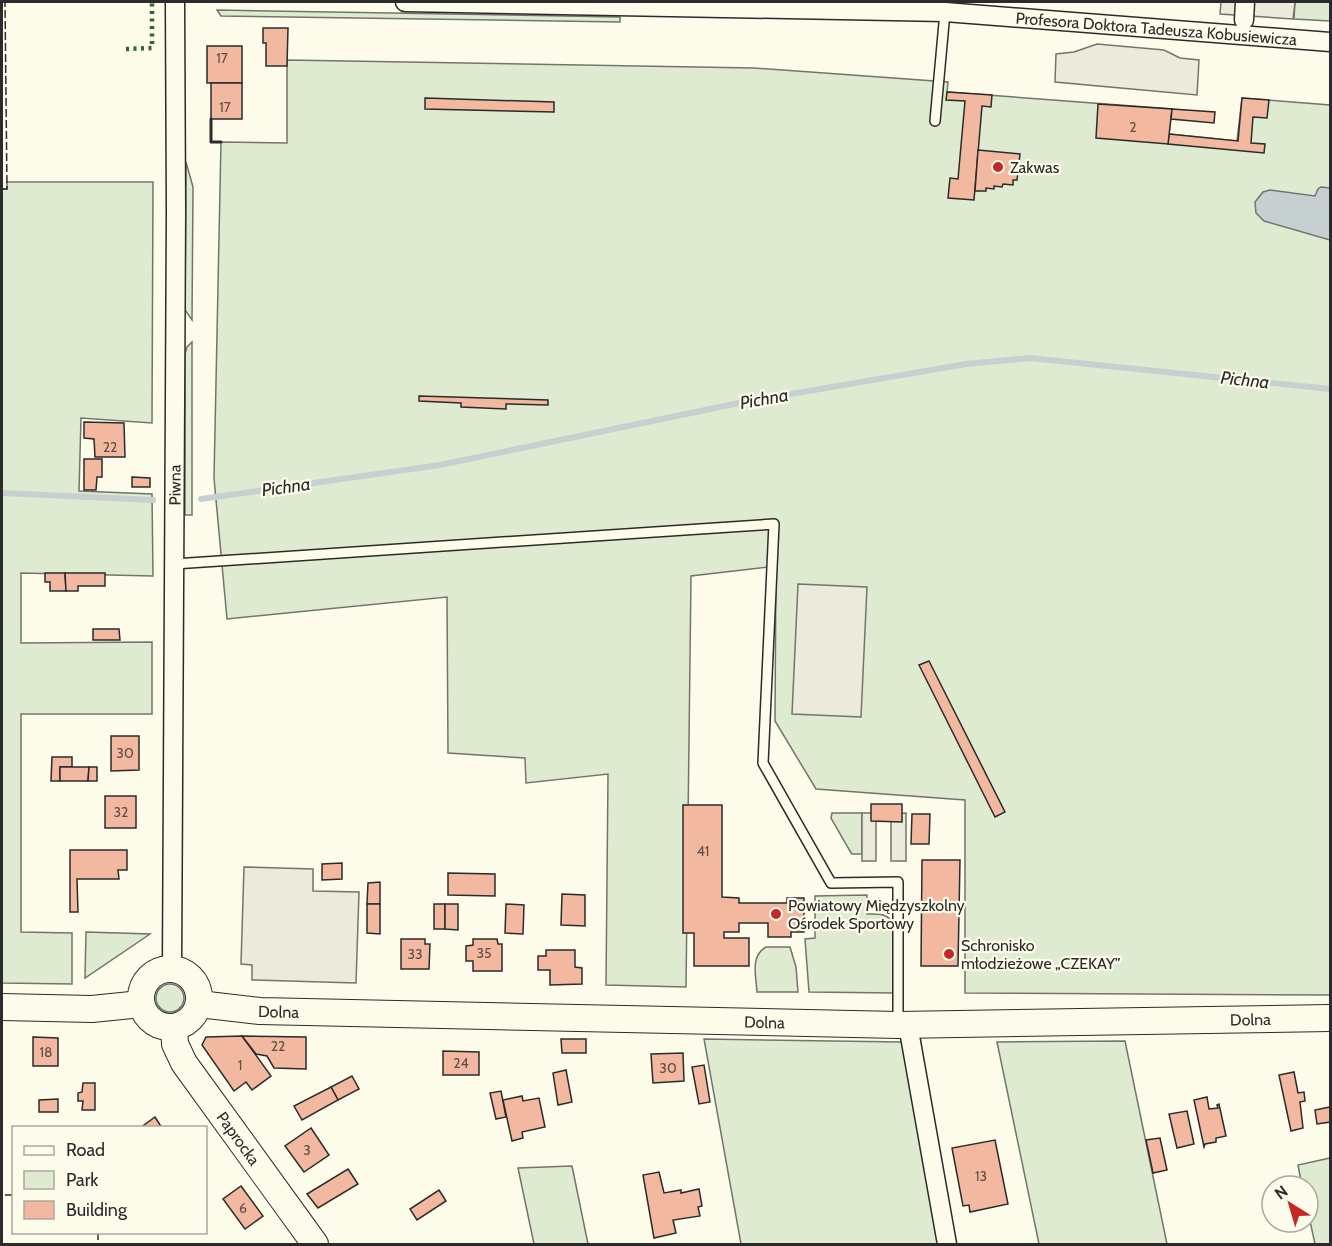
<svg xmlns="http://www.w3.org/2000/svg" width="1332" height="1246" font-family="Cabin,sans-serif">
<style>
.green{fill:#deebd1;stroke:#74746e;stroke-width:1.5}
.parking{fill:#eceadb;stroke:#74746e;stroke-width:1.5}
.water{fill:#c7d0d0;stroke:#74746e;stroke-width:1.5}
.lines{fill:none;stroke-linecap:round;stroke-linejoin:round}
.stream{stroke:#c7d0d0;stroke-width:6}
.building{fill:#f2b8a0;stroke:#2b2b2b;stroke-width:1.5}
.lane-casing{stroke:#2b2b2b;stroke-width:12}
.street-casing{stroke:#2b2b2b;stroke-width:21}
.secondary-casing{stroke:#2b2b2b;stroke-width:28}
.lane{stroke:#fdfbea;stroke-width:9}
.street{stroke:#fdfbea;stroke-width:18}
.secondary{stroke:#fdfbea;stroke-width:26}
.hedge{stroke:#34623c;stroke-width:4.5;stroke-dasharray:3 4.5;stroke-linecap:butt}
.fence{stroke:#2b2b2b;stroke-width:1.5;stroke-dasharray:8 3;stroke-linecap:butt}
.wall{stroke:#2b2b2b;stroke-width:3}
.poi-dot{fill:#c62828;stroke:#fdfbea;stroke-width:2}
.labels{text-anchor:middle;stroke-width:4.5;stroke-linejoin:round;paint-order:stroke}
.number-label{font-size:14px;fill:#5d4e48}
.street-label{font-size:16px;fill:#2b2b2b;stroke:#fdfbea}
.poi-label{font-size:16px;fill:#2b2b2b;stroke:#fdfbea;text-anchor:start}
.water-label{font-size:18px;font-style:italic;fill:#2b2b2b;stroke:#fdfbea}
</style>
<rect width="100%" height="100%" fill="#fdfbea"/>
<g class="green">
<path d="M1295,2H1330V21L1294,19Z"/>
<path d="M217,10L620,17V22L221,16Z"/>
<path d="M287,60L754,68L948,82L947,92L1172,109L1169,134L1237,141L1242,98L1330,105V995L965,993V800L816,789L775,721L776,566L691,576L686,987L606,985L608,774L526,783L525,758L448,753L447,597L227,619L214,478L221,142L287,143Z"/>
<path d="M186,162L193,187L192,320L185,310Z"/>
<path d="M7,182H153L152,423L81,418L79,491L152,494L153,576L21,573V643L152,642V714H21V932L72,933V984L2,983V189H7Z"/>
<path d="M192,342V515H185V354L187,347Z"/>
<path d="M832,813H862V854H852L850,851L831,818Z"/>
<path d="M867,895V914C878,914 887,913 893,923L895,993L809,992L805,939L815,938V896Z"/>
<path d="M86,932L150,934L85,978Z"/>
<path d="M766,947H790L796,967L798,992H757C756,976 750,956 766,947Z"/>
<circle cx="170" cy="998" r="14"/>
<path d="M704,1039L902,1042L940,1244H741Z"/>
<path d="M1125,1041L1167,1244H1039L997,1042Z"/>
<path d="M1330,1158V1244H1315L1308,1212V1186H1302L1298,1165Z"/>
<path d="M572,1166L588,1244H534L518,1168Z"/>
</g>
<g class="parking">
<path d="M1221,2H1295L1293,19L1220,14Z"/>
<path d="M1097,44L1164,50L1180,58L1199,60L1197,95L1055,82L1056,54L1074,52Z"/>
<path d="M798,584L867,587L861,717L792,714Z"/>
<rect x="862" y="813" width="14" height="48"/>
<path d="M906,813V861H891V814Z"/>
<path d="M244,867L313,869V891L359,892L356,983L252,980V965L241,964Z"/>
</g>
<path class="water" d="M1321,187L1330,188V240L1264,221L1256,213L1255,202L1263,192L1270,190L1315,196L1318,189Z"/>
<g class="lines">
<g class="stream">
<path d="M2,493L153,500"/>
<path d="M201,499L440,465L739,403L966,364L1030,358L1330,389"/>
</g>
</g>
<g class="building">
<path d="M263,28H288L287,66H266V43H263Z"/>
<rect x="207" y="46" width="35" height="37"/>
<rect x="211" y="83" width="31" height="36"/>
<path d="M947,92L992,95L991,107L982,106L974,200L948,198L950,178L958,179L965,101L946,100Z"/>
<path d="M425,98L554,102V112L425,109Z"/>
<path d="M1242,98L1269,100L1267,118L1253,117L1251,143L1265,144L1264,153L1168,144L1169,134L1238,141Z"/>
<path d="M1098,104L1172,109L1168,144L1096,138Z"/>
<path d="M1172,109L1215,112L1214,123L1171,119Z"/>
<path d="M978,150L1020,154L1017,180H1013V185L1003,184L1002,187L994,186V189L986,188V191H975Z"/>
<path d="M419,396L548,400V405L506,404V409L461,407V403L419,401Z"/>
<path d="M84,422L124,423L125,457H95L94,439L84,438Z"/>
<path d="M84,459H102V477H97L96,490H84Z"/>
<path d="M132,477L150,478V487H132Z"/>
<path d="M45,573H65L66,591H50V582H45Z"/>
<path d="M65,573H105V586H78V591H66Z"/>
<path d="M93,629H119L120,640H93Z"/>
<path d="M929,661L1005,812L995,817L919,665Z"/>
<path d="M111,736H139V770L111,771Z"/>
<path d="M52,757H72V767H60V781H51Z"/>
<path d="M60,767H89L88,781H60Z"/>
<path d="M89,767H97V781H88Z"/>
<rect x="105" y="796" width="31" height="32"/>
<path d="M871,804H902V822L871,821Z"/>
<path d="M683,805H722V897L739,898V903H787V898H804V932H791V937H768V923H739V932H724V938H749V966H694V933H683Z"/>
<path d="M912,814H930L929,844H911Z"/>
<path d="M70,850H127V870H118L119,879H77L78,912H70Z"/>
<path d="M922,860H960L958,966H921Z"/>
<path d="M342,863V879L322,880V864Z"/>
<path d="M448,873L495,874V896L448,895Z"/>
<path d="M380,882V904H367L368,883Z"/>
<path d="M562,894L585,895V926L561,925Z"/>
<path d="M367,904H380V934L367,933Z"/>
<rect x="434" y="904" width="11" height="25"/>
<path d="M445,904H458V930L445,929Z"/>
<path d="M506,904L524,905L523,934L505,933Z"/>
<path d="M401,939H425V944H430L429,969H401Z"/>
<path d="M473,939H497L498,944H502V971H473V961H466V946L473,945Z"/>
<path d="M546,950H575V967L582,968V984L550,985V970H538V956H546Z"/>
<path d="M242,1036L271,1076L252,1090L246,1082L234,1091L202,1045L206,1037Z"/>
<path d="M242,1036L306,1037V1069L274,1068L267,1056L256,1054Z"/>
<path d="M33,1037L58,1038V1066H33Z"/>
<path d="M561,1039H586V1053H562Z"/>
<path d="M443,1051L479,1052V1075H443Z"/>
<path d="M683,1053L684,1081L653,1083L651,1054Z"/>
<path d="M704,1065L710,1102L699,1104L692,1067Z"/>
<path d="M566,1070L572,1102L558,1105L553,1073Z"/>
<path d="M1294,1072L1298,1093L1304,1092L1305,1101L1300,1102L1303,1128L1291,1131L1279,1075Z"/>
<path d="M352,1076L359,1089L338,1100L331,1087Z"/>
<path d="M83,1083H95V1110H82L83,1101H78V1093L82,1092Z"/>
<path d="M331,1087L338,1100L302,1120L294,1106Z"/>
<path d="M501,1091L506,1117L496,1119L490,1093Z"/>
<path d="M522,1096L523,1101L539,1098L545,1127L522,1132L523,1138L512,1141L503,1100Z"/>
<path d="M1207,1097L1209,1109L1218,1108L1217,1105L1219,1104L1226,1136L1216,1138V1142L1205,1144L1204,1147L1194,1100Z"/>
<path d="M58,1099V1112H39V1100Z"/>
<path d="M1330,1107V1122L1317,1124L1315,1110Z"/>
<path d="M1187,1111L1194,1144L1177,1148L1169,1114Z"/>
<path d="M155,1117L162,1128H140Z"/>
<path d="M311,1128L329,1155L304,1172L285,1146Z"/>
<path d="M1160,1138L1167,1170L1153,1173L1146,1140Z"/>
<path d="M995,1140L1008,1204L970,1212L969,1205L963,1206L952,1148Z"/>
<path d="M348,1169L358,1184L318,1208L307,1194Z"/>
<path d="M659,1172L664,1193L681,1190V1193L699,1189L702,1206L698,1207L700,1216L673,1220L676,1233L654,1238L643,1175Z"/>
<path d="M241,1186L263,1216L245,1229L223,1199Z"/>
<path d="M439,1190L446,1201L417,1220L410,1209Z"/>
</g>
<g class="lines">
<g class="lane-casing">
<g id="lane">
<path d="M935,121L945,12"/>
<path d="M174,564L774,524L763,763L831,883L898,882V1022"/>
</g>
</g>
<g class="street-casing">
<g id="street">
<path id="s1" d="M405,2L945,12L1330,42"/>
<path d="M1244,20L1245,2"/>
<path id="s2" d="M172,969L176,211L175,2"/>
<path d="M908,1025L947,1244"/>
</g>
</g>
<g class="secondary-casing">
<g id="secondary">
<circle cx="170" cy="998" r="29"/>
<path id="s3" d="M199,1004L260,1011L898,1025L1330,1018"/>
<path d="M2,1007L92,1009L141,1004"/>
<path id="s4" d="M174,1028L175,1044L184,1063L315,1244"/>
</g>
</g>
<use href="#lane" class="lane"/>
<use href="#street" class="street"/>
<use href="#secondary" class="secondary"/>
<path class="hedge" d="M126,49L152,48V2"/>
<g class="fence">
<path d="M2,189H7L5,2"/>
<path d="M2,1203V1195H14"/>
<path d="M98,1232V1244"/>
</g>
<path class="wall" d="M211,119V142H221"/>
</g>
<g class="poi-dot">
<circle cx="998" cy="167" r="6"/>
<circle cx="776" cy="914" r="6"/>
<circle cx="949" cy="954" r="6"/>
</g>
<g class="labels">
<g class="number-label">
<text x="222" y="63">17</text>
<text x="225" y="112">17</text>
<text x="1133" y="132">2</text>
<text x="110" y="452">22</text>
<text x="125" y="758">30</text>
<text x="121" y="817">32</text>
<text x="703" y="856">41</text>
<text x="484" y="958">35</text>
<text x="415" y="959">33</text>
<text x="278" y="1051">22</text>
<text x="46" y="1057">18</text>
<text x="461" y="1068">24</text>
<text x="240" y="1070">1</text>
<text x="668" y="1073">30</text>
<text x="307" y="1155">3</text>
<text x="981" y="1181">13</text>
<text x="243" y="1213">6</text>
</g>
<g class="street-label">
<text dy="6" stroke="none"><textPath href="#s1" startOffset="752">Profesora Doktora Tadeusza Kobusiewicza</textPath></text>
<text dy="6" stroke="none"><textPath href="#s2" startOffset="484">Piwna</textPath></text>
<text dy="6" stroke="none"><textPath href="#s3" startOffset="80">Dolna</textPath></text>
<text dy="6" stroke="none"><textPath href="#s3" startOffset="1052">Dolna</textPath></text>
<text dy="6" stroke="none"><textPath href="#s3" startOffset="566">Dolna</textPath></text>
<text dy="6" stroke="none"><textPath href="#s4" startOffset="130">Paprocka</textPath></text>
</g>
<g class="poi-label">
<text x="1010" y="173">Zakwas</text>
<text x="788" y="911">Powiatowy Międzyszkolny<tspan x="788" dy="18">Ośrodek Sportowy</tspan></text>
<text x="961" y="951">Schronisko<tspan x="961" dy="18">młodzieżowe „CZEKAY”</tspan></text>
</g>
<g class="water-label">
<text transform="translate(1245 380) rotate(6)" y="6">Pichna</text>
<text transform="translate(764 399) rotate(-10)" y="6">Pichna</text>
<text transform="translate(286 487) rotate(-8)" y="6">Pichna</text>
</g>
</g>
<rect width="1332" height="1246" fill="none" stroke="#2b2b2b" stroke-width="6"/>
<rect x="12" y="1126" width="195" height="108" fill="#fdfbea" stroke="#a9a89e" stroke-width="1.5"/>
<rect x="24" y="1146" width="30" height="9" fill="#fdfbea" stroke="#a9a89e" stroke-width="1.5"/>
<text x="66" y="1156" font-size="18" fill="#2b2b2b">Road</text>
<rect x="24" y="1171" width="30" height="18" fill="#deebd1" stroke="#a9a89e" stroke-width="1.5"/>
<text x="66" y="1186" font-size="18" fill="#2b2b2b">Park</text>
<rect x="24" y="1201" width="30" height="18" fill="#f2b8a0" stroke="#a9a89e" stroke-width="1.5"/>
<text x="66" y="1216" font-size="18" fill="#2b2b2b">Building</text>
<g transform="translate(1290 1204) rotate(323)"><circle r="28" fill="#fdfbea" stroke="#a9a89e" stroke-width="1.5"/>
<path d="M0-4.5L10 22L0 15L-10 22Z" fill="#c62828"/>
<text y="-9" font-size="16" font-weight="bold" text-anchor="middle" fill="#2b2b2b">N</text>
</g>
</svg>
